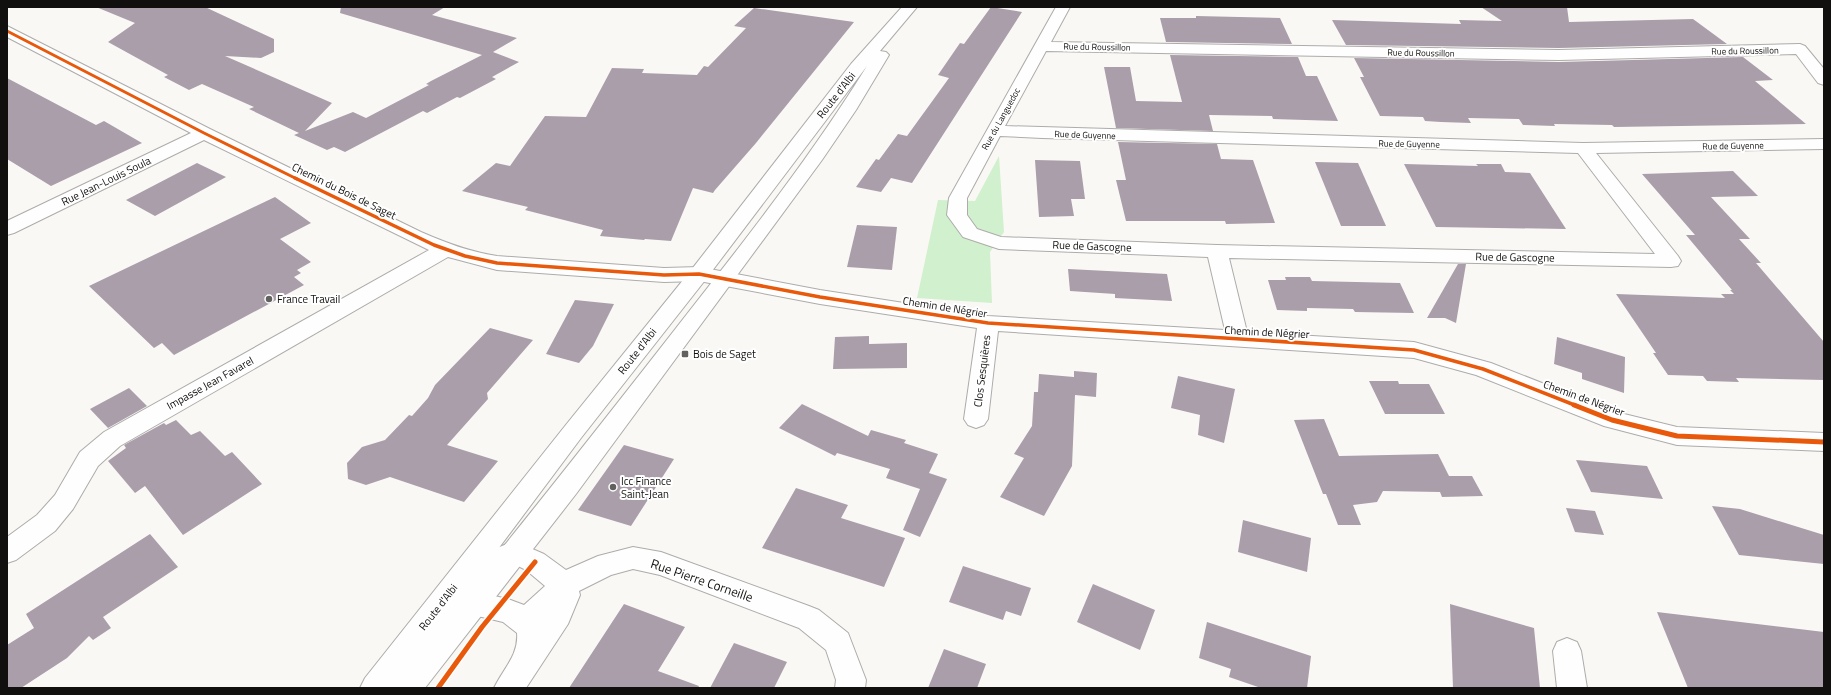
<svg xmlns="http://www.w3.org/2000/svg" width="1831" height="695" font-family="'Titillium Web',sans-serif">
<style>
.green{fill:#d1f0cd}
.building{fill:#a99eaa}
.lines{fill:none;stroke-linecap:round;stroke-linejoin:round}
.minor-casing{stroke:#adacaa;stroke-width:2}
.major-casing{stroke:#adacaa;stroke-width:2}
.minor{fill:#fefefe;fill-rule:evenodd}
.major{fill:#fefefe;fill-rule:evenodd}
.cycleway-far2-casing{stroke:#fff;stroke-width:5}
.cycleway-far1-casing{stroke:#fff;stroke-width:6}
.cycleway-casing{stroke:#fff;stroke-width:8}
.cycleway-far2{stroke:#e8590c;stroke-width:3}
.cycleway-far1{stroke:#e8590c;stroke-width:3.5}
.cycleway{stroke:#e8590c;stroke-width:5}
.poi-dot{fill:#63615f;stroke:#fff;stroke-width:1.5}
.labels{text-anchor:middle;stroke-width:4;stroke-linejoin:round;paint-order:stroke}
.far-street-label{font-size:9px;fill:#11100e;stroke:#fff}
.street-label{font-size:11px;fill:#11100e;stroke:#fff}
.poi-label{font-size:11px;fill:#11100e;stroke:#fff;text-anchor:start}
.near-street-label{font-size:13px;fill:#11100e;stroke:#fff}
</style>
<rect width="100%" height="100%" fill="#faf8f5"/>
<path class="green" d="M999,156L1004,232L990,252L992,303L917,298L938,200L975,201Z"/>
<g class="building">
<path d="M96,7H205L274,39V52L261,58L225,56L332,103L305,131L353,112L366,118L429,85L426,84L431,81L482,55L340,13L341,7H445L432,15L517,38L493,52L519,62L492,77L496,79L460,98L457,97L427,113L423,111L345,152L334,147L327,150L294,135L299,133L249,109L254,107L202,84L189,90L164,77L168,75L108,42L135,23Z"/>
<path d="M991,7L1022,12L912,183L891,178L881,192L856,187L876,159L879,160L898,134L907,136L949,78L938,75L960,43L964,44Z"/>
<path d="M1481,7H1567L1569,22L1693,19L1727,44L1559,48L1346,45L1332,20L1461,24L1459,20L1502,21Z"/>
<path d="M754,8L854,22L756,143L715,190L713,193L693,188L671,241L645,239L644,240L600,236L603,230L525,210L528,207L462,191L496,163L510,166L545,116L586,117L612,68L644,69L642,73L697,75L704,66L708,67L746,28L734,26Z"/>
<path d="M1196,16L1280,18L1292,44L1166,42L1160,18H1196Z"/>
<path d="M1170,55L1298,57L1306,76H1317L1338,121L1273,119L1272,116L1209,115L1213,131L1116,128L1104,67H1130L1136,101L1182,102Z"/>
<path d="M1743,57L1773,80L1755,81L1806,124L1614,127L1612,125L1554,124L1555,126L1523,125L1519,119L1468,118L1471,123L1441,122L1425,121L1423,117L1380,116L1360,77H1364L1354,58L1559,62Z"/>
<path d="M7,78L96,125L104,121L142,143L51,186L7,159Z"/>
<path d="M1118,142L1217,144L1221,159L1253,160L1275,223L1226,224L1225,221H1126L1116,180H1126Z"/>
<path d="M1035,160L1080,161L1085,199H1071L1074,216L1039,217Z"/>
<path d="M1315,162L1358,163L1386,226H1341Z"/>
<path d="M197,163L226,177L155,216L126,200Z"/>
<path d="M1404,164L1478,166L1476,164H1501L1505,172L1530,173L1566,229L1436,227Z"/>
<path d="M1733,171L1758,196L1711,197L1750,239H1739L1761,263H1756L1824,342V380L1736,378L1739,382L1707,381L1703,376L1668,375L1653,353H1656L1616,294L1725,298L1721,294H1734L1730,290H1732L1686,235H1695L1642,174Z"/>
<path d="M275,197L311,223L280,239L311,262L297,270L301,273L294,277L304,285L174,355L162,343L154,348L89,286Z"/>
<path d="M857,225L897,227L892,270L847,267Z"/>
<path d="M1458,264H1466L1456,323L1445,318H1427Z"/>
<path d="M1068,269L1167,274L1172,301L1115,298V294L1070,291Z"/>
<path d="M1285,277H1310L1312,281L1400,283L1414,313L1355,312L1353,309L1307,308V311L1277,310L1268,280H1286Z"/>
<path d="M575,300L614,304L593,346L579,363L546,354Z"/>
<path d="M490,328L533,340L487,393L488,399L447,445L498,461L464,502L390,477L366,485L348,479L347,463L362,447L385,440L409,415L412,416L428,398L435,385Z"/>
<path d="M869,336V344L907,343V368L833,369L835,337Z"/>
<path d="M1557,337L1625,357L1624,393L1582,379V373L1554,364Z"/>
<path d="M1074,371L1097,373L1096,397L1075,395L1072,466L1044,516L1000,497L1024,458L1014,454L1032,426L1034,392H1038L1039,374L1074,377Z"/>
<path d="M1178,376L1235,389L1224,443L1198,435L1200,415L1171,408Z"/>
<path d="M1369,381H1398L1399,384H1429L1445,414H1385Z"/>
<path d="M129,388L147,406L108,428L90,409Z"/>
<path d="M802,404L868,436L871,430L906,440L904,443L938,454L929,473L947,479L920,537L903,530L920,489L886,478L890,469L837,453L835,456L779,428Z"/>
<path d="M1324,419L1339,456L1438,454L1449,476H1472L1483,496L1442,497L1440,492L1383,491L1377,502L1353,505L1361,525H1338L1326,494H1323L1294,420Z"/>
<path d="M176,420L191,435L200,431L225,456L232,452L262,484L183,535L145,486L135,493L108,461L126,448L124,445L164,423L166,425Z"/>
<path d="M624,445L674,459L631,526L578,510Z"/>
<path d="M1576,460L1647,466L1663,499L1591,492Z"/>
<path d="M796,488L848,505L841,518L905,538L884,587L762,548Z"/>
<path d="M1712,506L1740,509L1824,535V564L1739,555Z"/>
<path d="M1566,508L1595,511L1604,535L1575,532Z"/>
<path d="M1243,520L1311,538L1307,572L1238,552Z"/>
<path d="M150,534L178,567L103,617L111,628L93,640L89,636L67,658L21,688H7V645L34,628L26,614Z"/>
<path d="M963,566L1031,588L1021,616L1006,611L1003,620L949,602Z"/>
<path d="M1093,584L1155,610L1140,650L1077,622Z"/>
<path d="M624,604L685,627L658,671L699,686L698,688H569Z"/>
<path d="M1450,604L1534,628L1540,688H1453Z"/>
<path d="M1657,612L1824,632V688H1688Z"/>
<path d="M1207,622L1311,656L1307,688H1261L1229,677L1231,669L1199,658Z"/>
<path d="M734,643L787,662L774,688H710Z"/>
<path d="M944,649L986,664L977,688H928Z"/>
</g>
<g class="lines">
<g class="minor-casing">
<g id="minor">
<path d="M1056,7H1070L1051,42L1559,50L1800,44L1805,46L1824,69V85L1818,83L1796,54L1559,60L1046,51L1005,126L1583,143L1824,139V149L1596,153L1678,256L1681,261L1678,266L1671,267L1229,258L1247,332L1414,342L1491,363L1616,412L1677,427L1824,433V451L1677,445L1604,426L1476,375L1414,358L998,331L988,419L984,425L976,428L968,425L964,419L977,328L820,304L699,281L664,282L497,270L448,257L120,446L98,466L73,509L55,531L16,560L7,563V537L37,515L55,495L80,452L104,432L429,250L204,140L14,233L7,235V221L191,133L7,37V26L210,129L421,232C446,243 470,252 497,256L664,268L699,267L820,290L988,316L1225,330L1208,257L999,249L963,237L947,215L949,198ZM1000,136L1042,138L1578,153L1655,254L1217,245L1001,237L977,229L967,215V198Z"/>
<path d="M514,541L544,554L566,570L598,556L633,547L661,552L809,606L819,610L848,633L866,680L865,688H835L836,680L826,650L799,628L660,575L633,569L611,575L579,591L580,595L568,624L526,688H494C503,669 519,655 517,633L503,622L465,613L452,573L455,565ZM514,564L526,570L545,586L524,605L508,599L485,594L480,579Z"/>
<path d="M1567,638L1577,642L1581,651L1587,688H1557L1553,651L1557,642Z"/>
</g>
</g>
<g class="major-casing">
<path id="major" d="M902,7H917L880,51L886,52L889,55L856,110L822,160L576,494L425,688H360L365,678L565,426L692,269L851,64ZM867,66C813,153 750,234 687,314C612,410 537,506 460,600L581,438L706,279Z"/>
</g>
<use href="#minor" class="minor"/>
<use href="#major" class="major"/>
<g class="cycleway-far2-casing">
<path id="cycleway-far2" d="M7,31L204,133L297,179"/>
</g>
<g class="cycleway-far1-casing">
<path id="cycleway-far1" d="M295,178L434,245L465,256L497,263L664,275L699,274L820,297L988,323L1414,350L1483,369L1577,406"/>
</g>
<g class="cycleway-casing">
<g id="cycleway">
<path d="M1574,405L1612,420L1677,436L1824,442"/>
<path d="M438,688L482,627L535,562"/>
</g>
</g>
<use href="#cycleway-far2" class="cycleway-far2"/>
<use href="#cycleway-far1" class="cycleway-far1"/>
<use href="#cycleway" class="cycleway"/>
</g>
<g class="poi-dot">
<circle cx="269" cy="299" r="4"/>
<rect x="681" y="350" width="8" height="8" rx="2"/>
<circle cx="613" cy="487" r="4"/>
</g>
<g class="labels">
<g class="far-street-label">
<text transform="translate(1097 47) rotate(1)" y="3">Rue du Roussillon</text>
<text transform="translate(1745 51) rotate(-1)" y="3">Rue du Roussillon</text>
<text transform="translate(1421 53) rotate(1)" y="3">Rue du Roussillon</text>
<text transform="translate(1001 119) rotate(-61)" y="3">Rue du Languedoc</text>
<text transform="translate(1085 135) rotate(2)" y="3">Rue de Guyenne</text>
<text transform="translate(1409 144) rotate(1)" y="3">Rue de Guyenne</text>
<text transform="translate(1733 146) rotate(-1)" y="3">Rue de Guyenne</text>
</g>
<g class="street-label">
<text transform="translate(836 95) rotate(-52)" y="4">Route d'Albi</text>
<text transform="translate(106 181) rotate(-26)" y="4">Rue Jean-Louis Soula</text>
<text transform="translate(344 191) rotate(26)" y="4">Chemin du Bois de Saget</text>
<text transform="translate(1092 246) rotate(2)" y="4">Rue de Gascogne</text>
<text transform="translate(1515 257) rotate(1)" y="4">Rue de Gascogne</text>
<text transform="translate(945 307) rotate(9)" y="4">Chemin de Négrier</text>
<text transform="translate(1267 332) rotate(3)" y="4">Chemin de Négrier</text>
<text transform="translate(637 351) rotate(-52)" y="4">Route d'Albi</text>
<text transform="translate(982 371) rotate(-83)" y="4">Clos Sesquières</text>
<text transform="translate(210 383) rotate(-29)" y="4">Impasse Jean Favarel</text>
<text transform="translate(1584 398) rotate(20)" y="4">Chemin de Négrier</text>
<text transform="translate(438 607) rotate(-52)" y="4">Route d'Albi</text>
</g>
<g class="poi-label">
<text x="277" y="303">France Travail</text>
<text x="693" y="358">Bois de Saget</text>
<text x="621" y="485">Icc Finance<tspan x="621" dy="13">Saint-Jean</tspan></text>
</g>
<g class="near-street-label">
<text transform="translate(702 580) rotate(19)" y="5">Rue Pierre Corneille</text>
</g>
</g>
<rect width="1831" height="695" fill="none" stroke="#11100e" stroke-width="16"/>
</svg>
